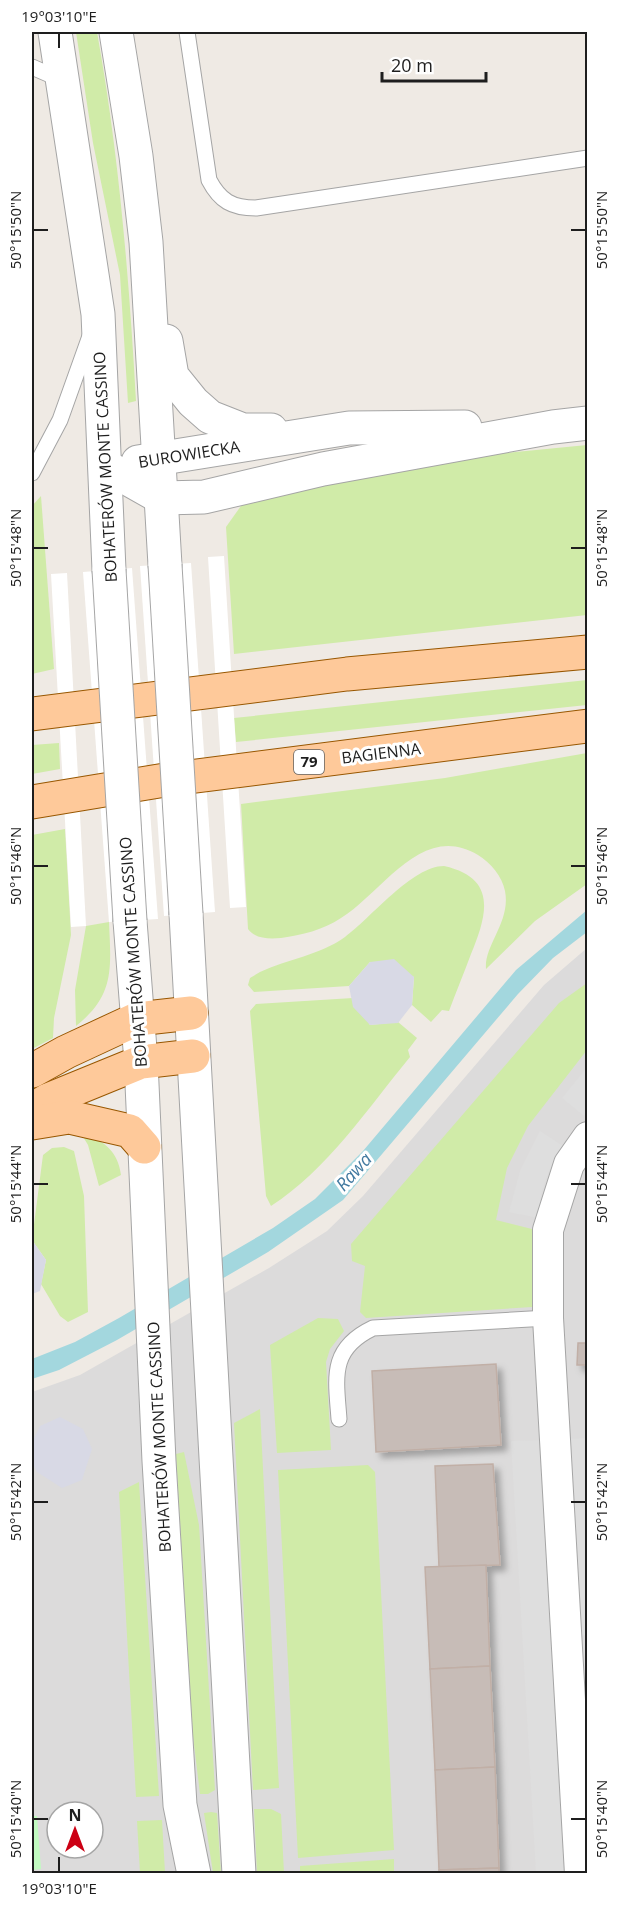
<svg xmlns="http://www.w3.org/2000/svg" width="619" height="1905" font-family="'Open Sans',sans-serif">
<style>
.residential{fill:#dcdbdb;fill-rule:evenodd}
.grass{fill:#d0eba8}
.park{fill:#c1fbc0}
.parking{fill:#dedede}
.plaza{fill:#d8d9e5}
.water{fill:#a3d7de}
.pier{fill:#fff}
.building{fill:#c7bcb7;stroke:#c1afa6;stroke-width:1.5;filter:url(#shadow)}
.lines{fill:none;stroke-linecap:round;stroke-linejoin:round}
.service-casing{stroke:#a5a5a5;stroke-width:17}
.minor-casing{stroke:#a5a5a5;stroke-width:32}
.tertiary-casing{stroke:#a5a5a5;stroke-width:35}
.primary-casing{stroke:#985700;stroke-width:35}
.service{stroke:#fff;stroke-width:15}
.minor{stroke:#fff;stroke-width:30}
.tertiary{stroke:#fff;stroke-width:33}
.primary{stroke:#fec99a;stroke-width:33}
.tertiary-bridge-casing{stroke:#a5a5a5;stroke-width:35;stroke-linecap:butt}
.tertiary-bridge{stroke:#fff;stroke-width:33}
.ticks{fill:none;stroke:#1e1e1e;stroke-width:2}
.labels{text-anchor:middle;stroke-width:6;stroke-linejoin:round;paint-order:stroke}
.shield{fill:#fff;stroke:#626262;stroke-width:1.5}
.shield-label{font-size:15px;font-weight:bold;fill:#1e1e1e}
.street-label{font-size:16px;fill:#1e1e1e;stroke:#fff}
.water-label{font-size:18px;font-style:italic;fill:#427aa0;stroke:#fff}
.neatline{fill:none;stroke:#1e1e1e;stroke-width:2}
.ticks-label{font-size:15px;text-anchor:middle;fill:#1e1e1e}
</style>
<defs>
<filter id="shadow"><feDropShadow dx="5.5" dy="5.5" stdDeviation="3" flood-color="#0004"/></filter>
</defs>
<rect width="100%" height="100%" fill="#efeae4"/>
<path class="residential" d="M587,948V1873L32,1874V1392L80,1375L269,1268L327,1231L363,1196L544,985ZM57,1812H93V1848H57Z"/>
<g class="grass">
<path d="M76,32H97C119,154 129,277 136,401L128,403L120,275L93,143Z"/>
<path d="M587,445V615L234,654L226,527L248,496L484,455Z"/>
<path d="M41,496L54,669L32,674V506Z"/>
<path d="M587,680V705L236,742L234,718Z"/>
<path d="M59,743L60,769L32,774V745Z"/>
<path d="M587,753V884L535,921L486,969C484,945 511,922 505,891C502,876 491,863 478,855C422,821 383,892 341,918C323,930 302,935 281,938C269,939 255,939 248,929L241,804L445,778Z"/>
<path d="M65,829L71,935L54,1018L53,1038L32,1049V835Z"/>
<path d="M444,866C498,878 487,915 471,954C464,973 456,992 449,1011L442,1010L431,1022L412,1005L414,977L370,962L349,986L254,992L248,985L250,978L260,972C288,959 320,955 345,937C371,918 412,866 444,866Z"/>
<path d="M109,922C111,968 115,995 76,1026L75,990L86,926Z"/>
<path d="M587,983V1050L528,1126L507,1168L496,1220L536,1230L532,1307L366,1318L360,1312L365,1266L352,1261L351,1244L559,1003Z"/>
<path d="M353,998L370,1025L398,1022L417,1038L408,1050L410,1057C368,1108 327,1170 271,1206L266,1196L250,1011L256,1004Z"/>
<path d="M82,1135C104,1139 118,1152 121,1175L99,1186L88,1145Z"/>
<path d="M64,1147L74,1151L84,1196L88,1312L68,1322L60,1316L41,1284L46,1260L32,1240L43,1155L52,1148Z"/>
<path d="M318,1318L338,1319L344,1331L330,1349L326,1362L331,1450L277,1453L270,1345Z"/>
<path d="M260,1409L279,1788L253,1790L234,1423Z"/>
<path d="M184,1452L199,1525L215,1790L208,1794H200L193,1736L176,1454Z"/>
<path d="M368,1465L375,1472L394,1850L298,1858L278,1470Z"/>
<path d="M139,1482L159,1796L136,1797L119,1492Z"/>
<path d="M254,1809H271L281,1814L284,1873H257Z"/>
<path d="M211,1812L217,1813L221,1873H213L204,1813Z"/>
<path d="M162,1820L165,1873H140L137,1821Z"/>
<path d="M394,1859V1873H300V1866Z"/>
</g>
<path class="park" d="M32,1816H37L41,1869L32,1870Z"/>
<g class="parking">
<path d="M587,1067V1109L584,1116L562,1098Z"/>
<path d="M540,1131L563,1146L549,1171L541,1194L538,1218L509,1212L520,1171Z"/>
<path d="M587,1438V1635L580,1636L569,1439Z"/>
<path d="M544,1440L569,1873H536L511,1441Z"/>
</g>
<g class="plaza">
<path d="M394,959L414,977L412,1005L398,1023L370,1025L353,1007L349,986L370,962Z"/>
<path d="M32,1240L46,1260L40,1291L32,1294Z"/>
<path d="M60,1417L83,1429L92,1449L82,1480L62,1488L37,1472L32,1462V1443L40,1426Z"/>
</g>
<path class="water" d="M587,910V932L553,958L518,994L343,1200L268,1252L117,1340L59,1370L32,1379V1359L75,1342L119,1318L273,1228L315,1199L363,1151L516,970Z"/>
<g class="pier">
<path d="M224,556L246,907L230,908L208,557Z"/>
<path d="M191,563L215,912L164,916L140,566Z"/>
<path d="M132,568L158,919L109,922L83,572Z"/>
<path d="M67,573L86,926L71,927L51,574Z"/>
</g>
<g class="building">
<path d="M578,1343H588V1365H577Z"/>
<path d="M496,1364L501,1445L376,1452L372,1371Z"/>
<path d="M493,1464L500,1565L439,1567L435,1466Z"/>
<path d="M486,1565L490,1666L430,1669L425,1567Z"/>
<path d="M490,1666L495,1767L435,1770L430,1669Z"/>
<path d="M495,1767L499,1868L439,1870L435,1770Z"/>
<path d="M499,1868V1874H439V1870Z"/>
</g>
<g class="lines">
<g class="service-casing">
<g id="service">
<path d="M187,32L209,180C220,201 232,208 256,208L588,158"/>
<path d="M32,67L62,80"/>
<path d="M32,473L60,420L90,336"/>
<path d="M339,1419C336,1378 329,1349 373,1328L548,1318"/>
</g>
</g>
<g class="minor-casing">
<path id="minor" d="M580,1874L548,1318V1230L569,1164L588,1137"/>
</g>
<g class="tertiary-casing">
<g id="tertiary">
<path d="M55,32L98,314L109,570"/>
<path d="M116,32L136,156L146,242L165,565"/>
<path d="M166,341L172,376L193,402L210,417L243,430H271"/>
<path d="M138,462L349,428L465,427"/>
<path d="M107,467L162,498L204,497L323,469L553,427L588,423"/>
<path d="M186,914L239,1874"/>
<path d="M130,921L141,1062L159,1461L180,1805L194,1874"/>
</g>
</g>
<g class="primary-casing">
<g id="primary">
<path d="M32,714L347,674L588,652"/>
<path d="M32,802L165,780L588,726"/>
<path d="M32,1071L66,1052L137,1019L191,1013"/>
<path d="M32,1110L48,1100L141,1062L193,1056"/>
<path d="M32,1123L69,1117L130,1131L144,1147"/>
</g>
</g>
<use href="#service" class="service"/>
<use href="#minor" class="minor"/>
<use href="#tertiary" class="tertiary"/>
<use href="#primary" class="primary"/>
<g class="tertiary-bridge-casing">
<g id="tertiary-bridge">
<path d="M165,565L186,914"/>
<path d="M109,570L130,921"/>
</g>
</g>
<use href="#tertiary-bridge" class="tertiary-bridge"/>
</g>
<path class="ticks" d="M59,33V48M33,230H48M571,230H586M33,548H48M571,548H586M33,866H48M571,866H586M33,1184H48M571,1184H586M33,1502H48M571,1502H586M33,1819H48M571,1819H586M59,1857V1872"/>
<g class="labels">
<rect class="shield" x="294" y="750" width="30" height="24" rx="4.5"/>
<g class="shield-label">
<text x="309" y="767">79</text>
</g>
<g class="street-label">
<text transform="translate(189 454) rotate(-9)" y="6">BUROWIECKA</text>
<text transform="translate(105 467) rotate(-93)" y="6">BOHATERÓW MONTE CASSINO</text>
<text transform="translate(381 753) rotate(-7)" y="6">BAGIENNA</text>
<text transform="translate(133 952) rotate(-94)" y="6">BOHATERÓW MONTE CASSINO</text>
<text transform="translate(159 1437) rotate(-93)" y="6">BOHATERÓW MONTE CASSINO</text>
</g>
<g class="water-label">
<text transform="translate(354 1172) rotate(-48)" y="6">Rawa</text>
</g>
</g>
<rect width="619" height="1905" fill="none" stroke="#ffffff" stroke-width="66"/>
<g transform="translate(75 1830)"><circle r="28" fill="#ffffff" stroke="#a5a5a5" stroke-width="1.5"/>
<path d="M0-4.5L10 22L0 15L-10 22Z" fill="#cc0014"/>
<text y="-9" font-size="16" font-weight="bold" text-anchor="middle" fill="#1e1e1e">N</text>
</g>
<path d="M382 72v9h104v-9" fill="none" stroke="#1e1e1e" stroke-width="3"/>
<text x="391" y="72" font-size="18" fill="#1e1e1e" stroke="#ffffff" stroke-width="4.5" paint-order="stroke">20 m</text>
<rect x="33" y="33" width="553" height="1839" class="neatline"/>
<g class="ticks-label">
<text x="59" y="22">19°03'10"E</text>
<text transform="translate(16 230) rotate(-90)" y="5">50°15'50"N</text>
<text transform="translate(602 230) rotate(-90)" y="5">50°15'50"N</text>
<text transform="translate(16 548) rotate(-90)" y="5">50°15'48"N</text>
<text transform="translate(602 548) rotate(-90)" y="5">50°15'48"N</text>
<text transform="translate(16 866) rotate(-90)" y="5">50°15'46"N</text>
<text transform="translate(602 866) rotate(-90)" y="5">50°15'46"N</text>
<text transform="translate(16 1184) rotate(-90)" y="5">50°15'44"N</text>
<text transform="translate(602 1184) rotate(-90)" y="5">50°15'44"N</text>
<text transform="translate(16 1502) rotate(-90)" y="5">50°15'42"N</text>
<text transform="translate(602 1502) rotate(-90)" y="5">50°15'42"N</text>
<text transform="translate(16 1819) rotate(-90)" y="5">50°15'40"N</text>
<text transform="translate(602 1819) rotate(-90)" y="5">50°15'40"N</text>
<text x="59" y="1894">19°03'10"E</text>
</g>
</svg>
